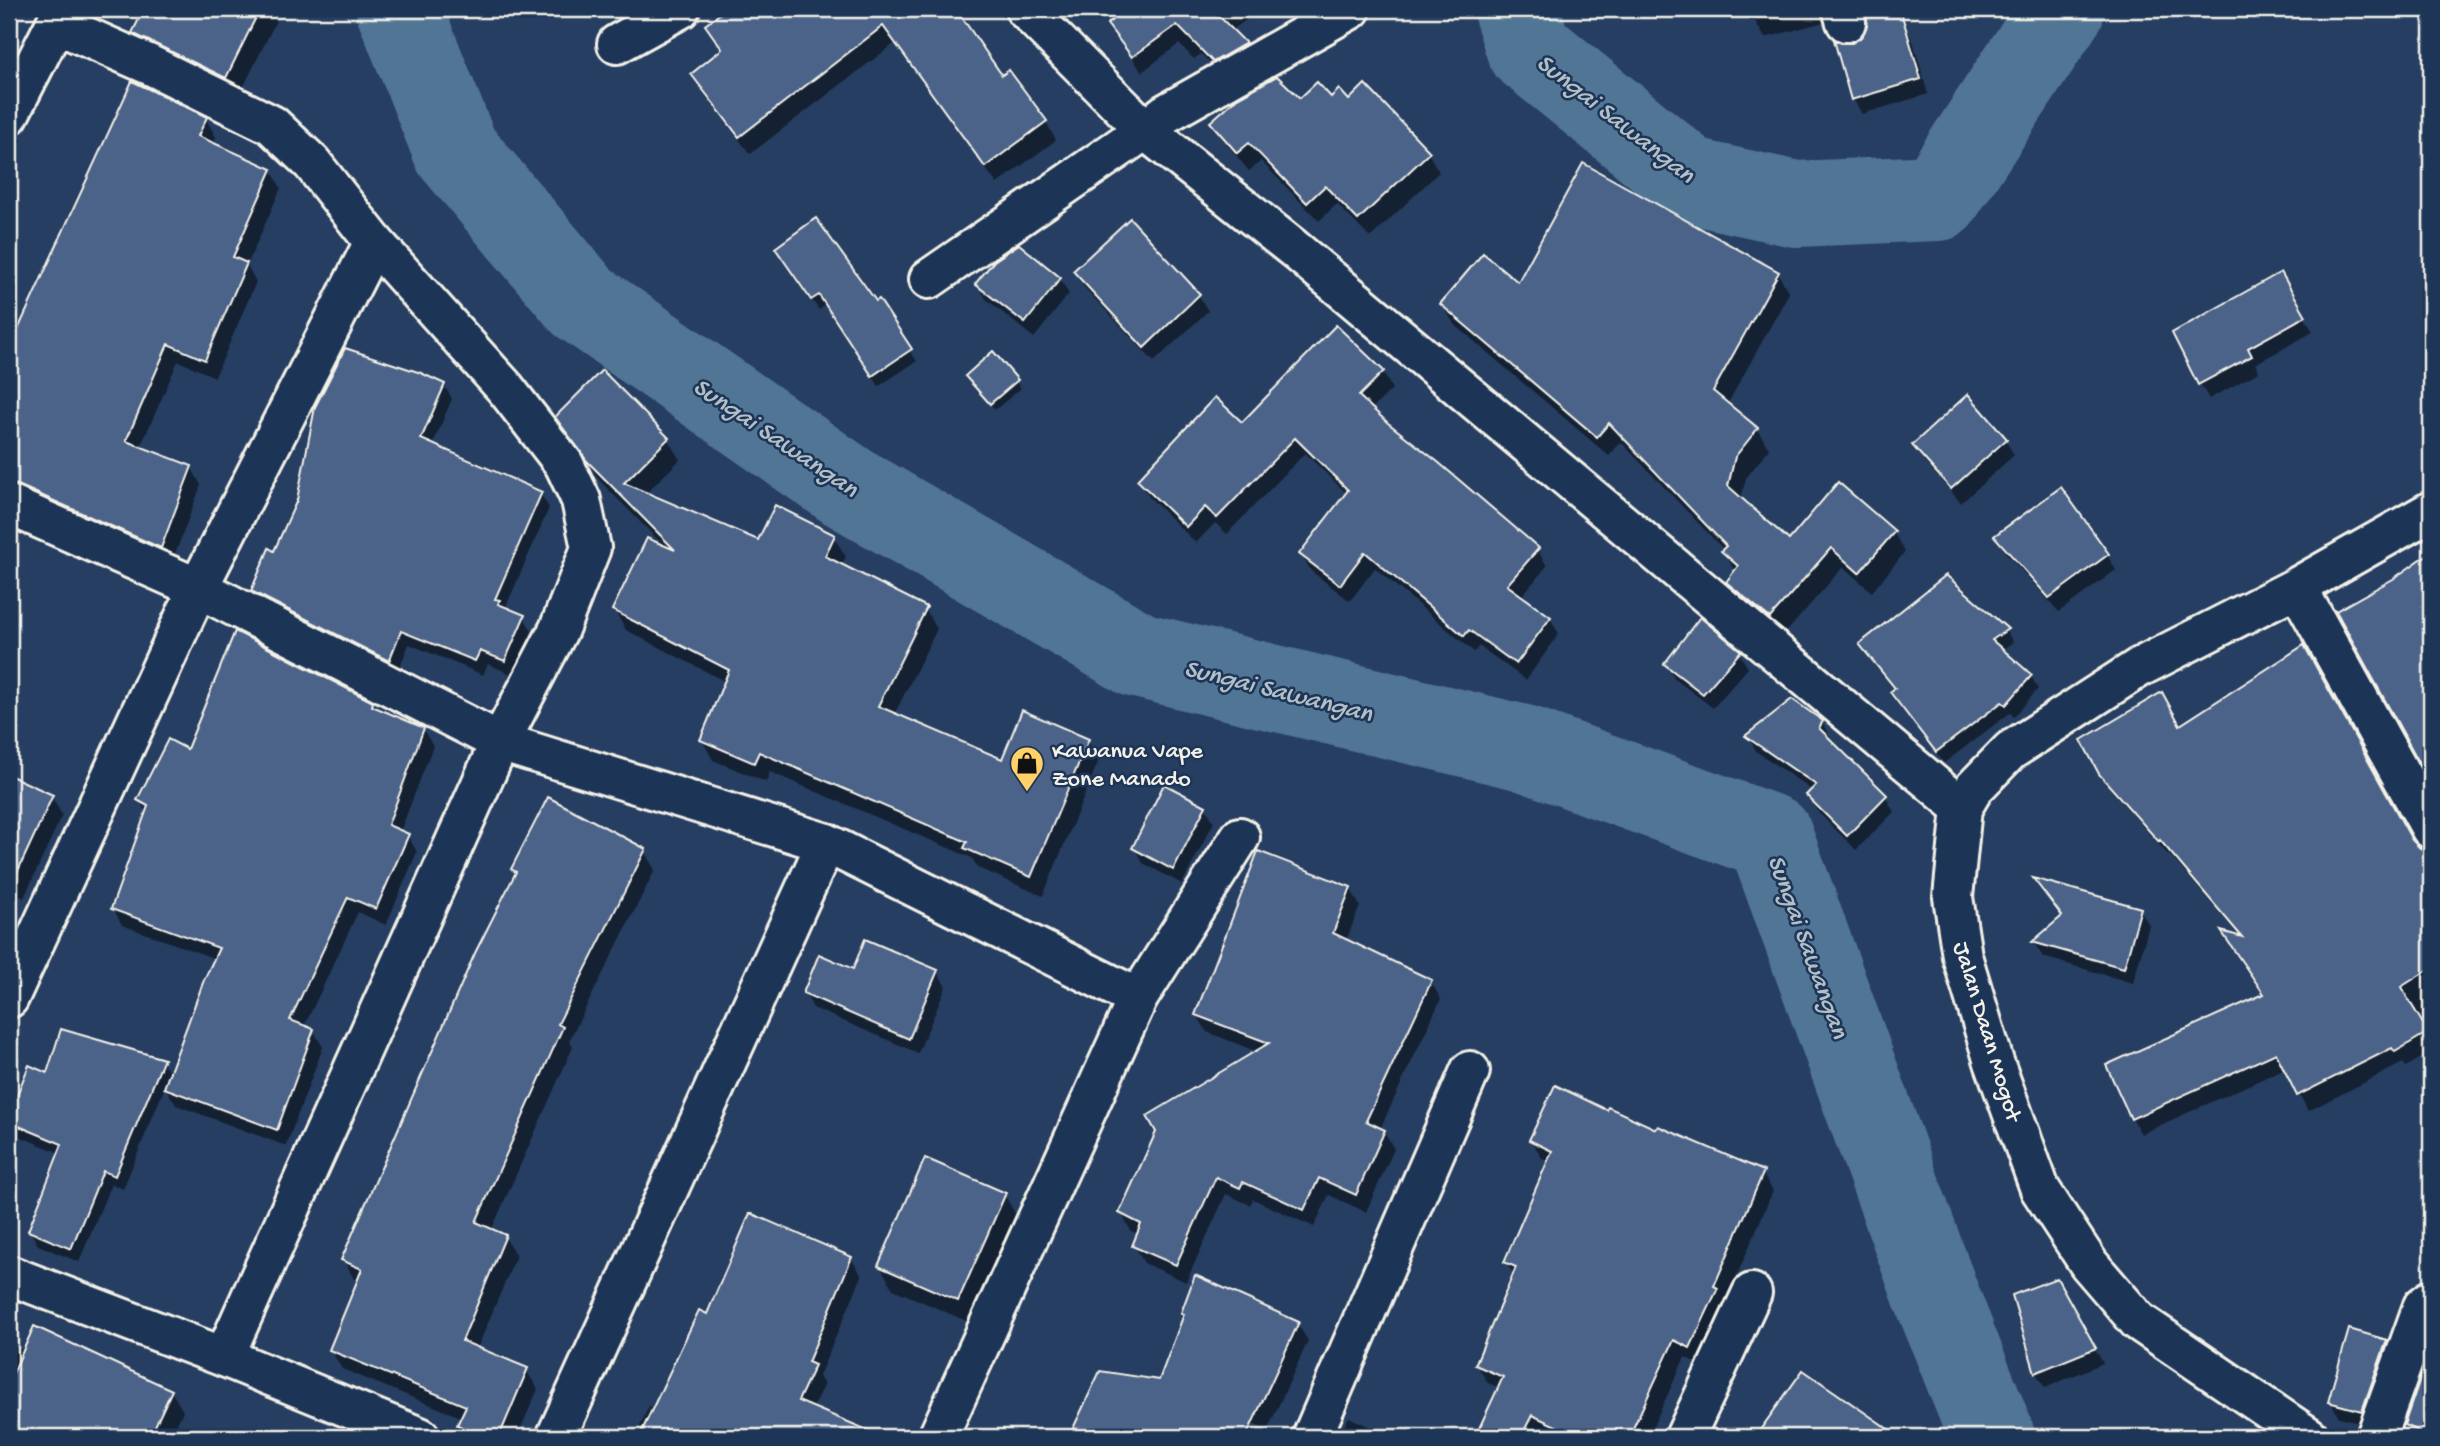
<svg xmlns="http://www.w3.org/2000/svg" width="2440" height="1446" font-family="'Gochi Hand',sans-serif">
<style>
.shadow{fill:#0007}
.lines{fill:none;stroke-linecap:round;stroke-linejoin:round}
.river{stroke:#517594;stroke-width:86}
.building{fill:#4b6489;stroke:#f4f1e8;stroke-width:2}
.minor-casing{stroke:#f4f1e8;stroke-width:44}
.tertiary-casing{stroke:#f4f1e8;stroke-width:44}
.secondary-casing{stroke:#f4f1e8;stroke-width:44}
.minor{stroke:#1d3557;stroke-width:38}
.tertiary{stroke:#1d3557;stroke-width:38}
.secondary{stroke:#1d3557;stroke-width:38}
.labels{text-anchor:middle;stroke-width:5;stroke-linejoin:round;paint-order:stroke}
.poi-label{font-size:24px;fill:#f4f1e8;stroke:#1d3557;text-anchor:start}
.street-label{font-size:24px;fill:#f4f1e8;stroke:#1d3557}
.water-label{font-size:26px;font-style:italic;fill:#b3bfc6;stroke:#1d3557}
</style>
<rect width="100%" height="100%" fill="#263e61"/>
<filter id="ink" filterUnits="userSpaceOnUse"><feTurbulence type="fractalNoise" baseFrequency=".0143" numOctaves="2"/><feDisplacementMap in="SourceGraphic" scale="14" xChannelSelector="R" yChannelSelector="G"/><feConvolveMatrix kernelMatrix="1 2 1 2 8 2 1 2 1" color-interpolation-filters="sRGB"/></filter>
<g filter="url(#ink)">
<g class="shadow">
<path d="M146,9H282L238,98L146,54L134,33Z"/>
<path d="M729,9H954L1001,78L1046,122L1056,140L997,184L895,43L750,154L703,92L693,74L723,51L707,26Z"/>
<path d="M1129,9H1239L1246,20L1231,31L1244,44L1253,59L1223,76L1201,54L1194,59L1179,44L1142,72L1109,24Z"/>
<path d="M1752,9H1821L1824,22L1765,38L1756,23Z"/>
<path d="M1904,26L1913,41L1928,94L1862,114L1853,99L1854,44Z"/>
<path d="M1331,99L1349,102L1428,153L1439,172L1370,238L1337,204L1319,221L1261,161L1249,171L1224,141L1213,122Z"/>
<path d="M206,119L216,137L213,144L271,170L281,188L247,265L256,282L215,377L178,361L140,448L191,467L201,485L171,565L9,499V353L37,288Z"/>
<path d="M1130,221L1199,296L1208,311L1154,362L1084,287L1075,271Z"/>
<path d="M1019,246L1060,279L1069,294L1034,338L986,299L978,284Z"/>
<path d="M784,259L875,303L917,361L879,386L826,305L819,310Z"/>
<path d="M1778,273L1789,293L1727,405L1757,429L1769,449L1746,478L1741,499L1789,542L1893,532L1905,552L1872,592L1843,567L1782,637L1740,602L1728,582L1735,573L1724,550L1621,442L1609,456L1454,324L1442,304L1518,285Z"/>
<path d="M2280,274L2313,332L2255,364L2259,372L2209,399L2200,384Z"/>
<path d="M993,354L1021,388L995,410L967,376Z"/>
<path d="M1383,372L1392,389L1371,410L1537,549L1547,566L1521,597L1550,618L1559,634L1526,680L1479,646L1474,652L1375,568L1350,601L1311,571L1301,554L1347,494L1305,453L1227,534L1215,523L1196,543L1149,497L1139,481L1242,425Z"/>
<path d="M602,373L668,440L680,460L645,494L759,542L834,537L846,557L841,566L925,609L937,629L894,715L1003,761L1087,740L1099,760L1043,896L978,868L972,858L770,772L766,782L713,760L702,740L726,682L626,630L614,610L666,548L600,481L557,417Z"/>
<path d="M444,385L452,399L432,446L540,493L549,508L505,609L523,616L532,631L513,675L488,664L483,675L409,644L397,674L262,605L253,591L275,554Z"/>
<path d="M2005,440L2014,455L1961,503L1923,460L1914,445Z"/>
<path d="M1996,537L2107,555L2116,570L2059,612L2005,552Z"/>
<path d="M2431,558V781L2338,612Z"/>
<path d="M2006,630L2013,642L2002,651L2031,676L2038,689L2014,717L2010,713L1944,763L1899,705L1892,692L1895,690L1869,657L1862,645Z"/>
<path d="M1739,653L1748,668L1713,708L1675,679L1666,664Z"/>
<path d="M372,703L375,709L423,729L433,746L400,832L408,836L417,852L386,925L358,912L304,1027L313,1030L323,1047L286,1146L176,1105L165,1087L123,1189L111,1184L79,1262L38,1245L30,1231L60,1153L16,1135L9,1122L30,1068L49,1075L162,1061L171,1075L216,959L122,925L113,908L147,814L139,800L188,752Z"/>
<path d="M1822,722L1830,738L1829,740L1885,796L1894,812L1856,850L1817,811L1808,796L1813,791L1756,751L1748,736Z"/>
<path d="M2180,727L2411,842L2419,850L2431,853V1052L2406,1067L2403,1063L2308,1111L2286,1068L2141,1134L2132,1118L2265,996L2232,947L2241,938L2169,854V856L2111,790L2083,741Z"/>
<path d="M9,777L51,796L62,815L24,898L9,891Z"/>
<path d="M1205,807L1214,822L1182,884L1143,863L1134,848Z"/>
<path d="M644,851L655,870L569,1041L573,1047L491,1231L505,1237L516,1256L477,1349L526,1370L538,1389L517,1437H466L459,1425L463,1418L342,1369L331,1350L359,1281L354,1279L343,1259L516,875L513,869Z"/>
<path d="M2037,881L2140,910L2149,925L2133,983L2043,957L2034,943L2062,918Z"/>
<path d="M1350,888L1360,906L1346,941L1431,982L1441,999L1380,1129L1384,1131L1394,1149L1366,1212L1329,1195L1314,1227L1253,1199L1250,1205L1226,1194L1186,1282L1144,1263L1134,1245L1139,1234L1131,1231L1121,1213L1258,1052L1207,1032L1197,1015Z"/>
<path d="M854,971H937L946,987L918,1053L813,1008L805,993Z"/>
<path d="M1608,1112L1762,1173L1773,1191L1725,1303L1728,1308L1700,1365L1685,1357L1648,1437H1477L1500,1388L1488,1383L1477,1365L1514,1275L1506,1262L1550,1162L1542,1158L1531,1140Z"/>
<path d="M1004,1194L1017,1217L971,1323L893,1289L880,1266Z"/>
<path d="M851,1258L862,1276L819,1376L824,1385L813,1408L883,1437H635L649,1406L655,1409L708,1316Z"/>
<path d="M2056,1281L2103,1363L2045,1388L2036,1373L2014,1296Z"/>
<path d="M1183,1312L1297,1323L1308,1341L1267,1431L1243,1419L1236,1437H1071L1101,1373L1160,1382L1185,1316Z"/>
<path d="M2386,1342L2395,1357L2371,1425L2339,1417L2330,1401Z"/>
<path d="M9,1346L171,1391L183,1411L171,1437H9Z"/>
<path d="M2423,1376L2431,1380V1437H2413L2405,1425Z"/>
<path d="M1349,1417L1391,1437H1339Z"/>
<path d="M2158,1426L2177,1437H2151Z"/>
<path d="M1883,1428L1889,1437H1758Z"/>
</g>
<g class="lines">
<g class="river">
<path d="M399,9L456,151L583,302L845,485L1138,655L1524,748L1770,837L1936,1295L1992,1437"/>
<path d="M1516,9L1529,49L1691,181L1796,204L1938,198L2062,9"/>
</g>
</g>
<g class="building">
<path d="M144,9H260L226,78L132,33Z"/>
<path d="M726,9H956L1002,75L1009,70L1047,121L985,167L883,26L739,137L691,74L722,49L705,25Z"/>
<path d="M1126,9H1212L1246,43L1213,62L1177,25L1132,57L1107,24Z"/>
<path d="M1865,9H1900L1921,79L1851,100L1834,40L1842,43H1852L1861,37L1867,26Z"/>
<path d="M1277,76L1300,98L1317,82L1331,97L1339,89L1349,100L1365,84L1430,152L1358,220L1325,186L1307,203L1249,143L1237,153L1210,122L1236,99Z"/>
<path d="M132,81L207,117L198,136L272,169L233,257L247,263L205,360L168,344L126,441L192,466L161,548L18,485L9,483V349Z"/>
<path d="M1583,163L1779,272L1713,391L1758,428L1735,457L1728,486L1789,540L1838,482L1895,531L1859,573L1831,548L1770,618L1726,582L1738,566L1721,551L1726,546L1609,423L1597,437L1440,304L1483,253L1518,282Z"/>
<path d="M816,218L876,301L879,299L912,349L872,376L819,295L811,300L775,248Z"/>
<path d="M1130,218L1200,294L1144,348L1073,271Z"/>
<path d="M1019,244L1061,278L1025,323L975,284L994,261Z"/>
<path d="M2281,272L2306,316L2248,348L2252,356L2198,385L2172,333Z"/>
<path d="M1336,325L1384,371L1359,396L1388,423L1438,462L1539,548L1507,585L1551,617L1516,664L1469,630L1464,636L1365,552L1340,585L1299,554L1348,490L1295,438L1217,518L1205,507L1186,527L1137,480L1215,397L1242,422Z"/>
<path d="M345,348L421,373L445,384L421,439L542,492L495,599L500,600L498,604L525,615L505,661L480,651L475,661L401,631L389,661L251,591L269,548L274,551L297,500L315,407Z"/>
<path d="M993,351L1018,380L990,404L965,376Z"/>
<path d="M602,370L669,438L624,483L758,540L775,505L835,535L825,556L927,607L878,706L1002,759L1022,710L1089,739L1031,877L964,848L967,842L759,752L754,763L700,740L729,670L612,610L647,538L675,550L586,460L555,417Z"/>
<path d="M1968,394L2007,439L1951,489L1912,445Z"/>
<path d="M2061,487L2109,554L2049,598L1994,536Z"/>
<path d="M2431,552V784L2336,611L2393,579Z"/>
<path d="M1946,575L2008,629L1992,640L2032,675L2006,705L2002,702L1936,752L1890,692L1895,688L1859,644Z"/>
<path d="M1700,617L1741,651L1703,694L1664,664Z"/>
<path d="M235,631L373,702L372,706L424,728L388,825L409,834L376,909L348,897L290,1020L314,1029L277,1130L164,1088L204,980L219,948L111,909L148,806L137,800L168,739L187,749Z"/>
<path d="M2304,645L2412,840L2420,848L2431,851V968L2401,987L2428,1032L2395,1052L2392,1048L2297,1096L2276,1053L2131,1119L2106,1065L2264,994L2221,931L2242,937L2160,840L2159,842L2099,774L2081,740L2162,692L2180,725Z"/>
<path d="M1792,699L1823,721L1819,728L1887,795L1847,836L1806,795L1816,785L1745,736Z"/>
<path d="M9,775L53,795L9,890Z"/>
<path d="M1164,784L1206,806L1173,870L1132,848Z"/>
<path d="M548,797L646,849L558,1024L563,1027L476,1222L506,1235L462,1341L528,1368L499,1437H486L457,1425L466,1406L329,1350L362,1269L341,1260L475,953L516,872L511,869Z"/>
<path d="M1258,851L1351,887L1333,933L1432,980L1366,1121L1385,1130L1356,1195L1319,1178L1304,1210L1243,1182L1240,1188L1216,1177L1176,1265L1132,1246L1141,1224L1119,1213L1156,1132L1147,1116L1269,1043L1195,1015Z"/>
<path d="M2033,878L2141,908L2124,968L2032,942L2062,916Z"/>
<path d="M865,939L938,970L909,1039L803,993L819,954L853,969Z"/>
<path d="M61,1029L164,1059L115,1176L103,1171L71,1249L28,1231L62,1144L9,1122V1115L29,1065L47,1073Z"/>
<path d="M1555,1085L1607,1110L1608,1107L1656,1129L1658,1126L1764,1171L1714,1286L1718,1288L1690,1348L1674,1340L1629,1437H1580L1532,1415L1521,1437H1475L1503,1377L1475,1365L1516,1267L1504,1262L1552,1151L1529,1140Z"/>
<path d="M925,1158L1006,1193L958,1301L878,1266Z"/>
<path d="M750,1213L852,1257L808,1362L815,1365L798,1401L884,1437H639L699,1310L707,1314Z"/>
<path d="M1195,1275L1299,1322L1246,1437H1069L1100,1371L1159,1380L1184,1314L1181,1313Z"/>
<path d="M2057,1278L2096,1348L2035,1373L2012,1295Z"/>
<path d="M34,1326L172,1390L150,1437H9V1382Z"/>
<path d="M2349,1329L2387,1340L2362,1411L2328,1402Z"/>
<path d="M1803,1370L1900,1437H1755Z"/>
<path d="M2422,1373L2431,1378V1437L2404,1425Z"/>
</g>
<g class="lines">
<g class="minor-casing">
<g id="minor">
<path d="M1351,9L1165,114L1145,130L1293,248L1962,808"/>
<path d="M1842,9L1846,22"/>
<path d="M57,24L150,65L272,125L312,163L374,242L506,389L564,464L581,500L591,548L559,629L500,742L224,1357"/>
<path d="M617,44L680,9"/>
<path d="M929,279L1145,130L1025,9"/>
<path d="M9,505L198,588L500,742L826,843L1138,998"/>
<path d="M2297,587L2431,829"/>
<path d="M9,998L198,588L374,242"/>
<path d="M9,1275L224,1357L420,1437"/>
<path d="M556,1437L826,843"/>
<path d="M938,1437L1138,998L1240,837"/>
<path d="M1312,1437L1470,1071"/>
<path d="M1685,1437L1752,1293"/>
<path d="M2376,1437L2423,1306L2431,1300"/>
</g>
</g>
<g class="tertiary-casing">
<path id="tertiary" d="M9,115L63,9"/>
</g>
<g class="secondary-casing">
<path id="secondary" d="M2309,1437L2138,1321L2089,1264L2040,1189L1994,1062L1962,956L1953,897L1962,808L1974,788L2010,751L2140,667L2297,587L2431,511"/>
</g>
<use href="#minor" class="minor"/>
<use href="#tertiary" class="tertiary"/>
<use href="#secondary" class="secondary"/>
</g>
</g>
<defs>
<g id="shop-pin" transform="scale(1.75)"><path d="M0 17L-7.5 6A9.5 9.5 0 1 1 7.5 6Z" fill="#ffd166" stroke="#1d3557"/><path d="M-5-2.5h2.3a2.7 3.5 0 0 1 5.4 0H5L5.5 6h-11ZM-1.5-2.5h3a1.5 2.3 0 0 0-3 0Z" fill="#111"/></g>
</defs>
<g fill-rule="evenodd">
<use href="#shop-pin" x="1027" y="763"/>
</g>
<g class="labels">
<g class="poi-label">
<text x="1052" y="757">Kawanua Vape<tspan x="1052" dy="28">Zone Manado</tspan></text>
</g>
<g class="street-label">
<text transform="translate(1989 1031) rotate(73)" y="8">Jalan Daan Mogot</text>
</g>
<g class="water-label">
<text transform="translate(1617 117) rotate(38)" y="9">Sungai Sawangan</text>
<text transform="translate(777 436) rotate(34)" y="9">Sungai Sawangan</text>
<text transform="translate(1279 689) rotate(14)" y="9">Sungai Sawangan</text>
<text transform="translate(1810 946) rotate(70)" y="9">Sungai Sawangan</text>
</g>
</g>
<rect width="2440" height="1446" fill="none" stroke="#1d3557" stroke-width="35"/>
<rect x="18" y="18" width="2405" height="1411" fill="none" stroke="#f4f1e8" stroke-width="2.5" filter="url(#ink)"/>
</svg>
